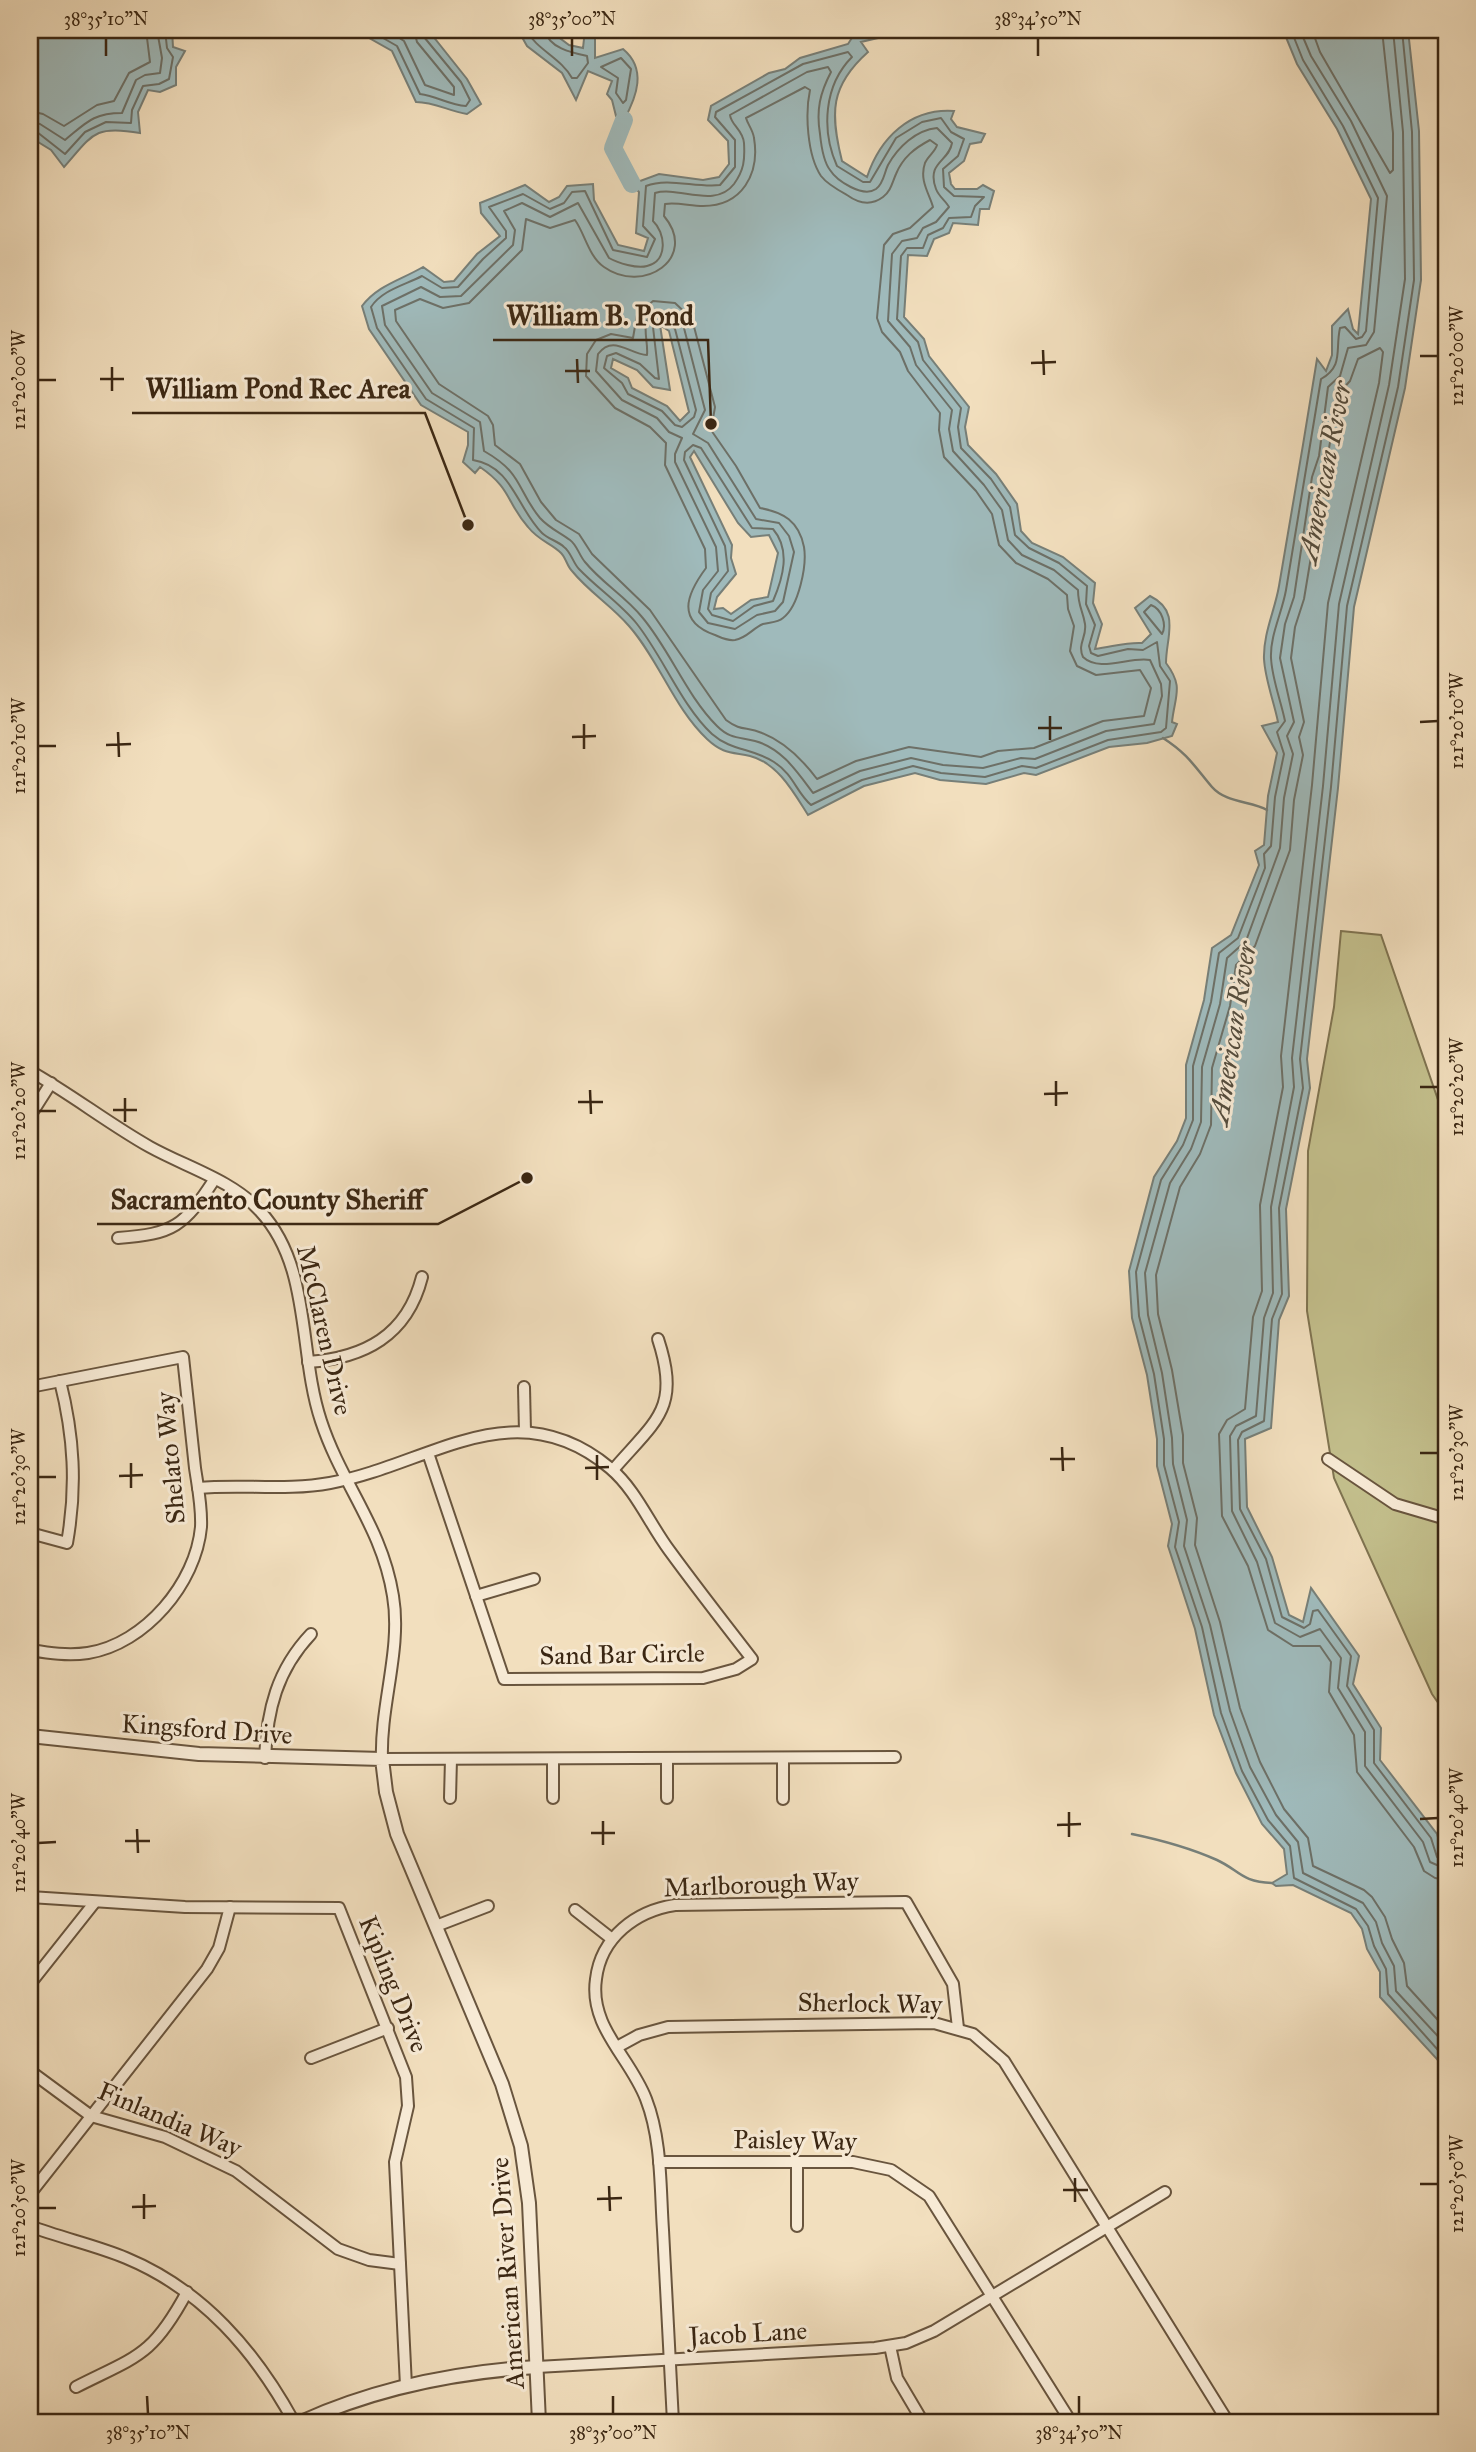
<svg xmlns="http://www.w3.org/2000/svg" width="1476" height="2452" font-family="'IM FELL Great Primer',serif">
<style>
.green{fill:#c3bf8c;stroke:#7f7350;stroke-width:2}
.water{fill:#9fbabb;stroke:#777f78;stroke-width:2;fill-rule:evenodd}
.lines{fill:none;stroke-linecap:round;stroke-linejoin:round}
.shore{stroke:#6d7067;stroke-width:2}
.stream{stroke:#777f78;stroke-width:2.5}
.river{stroke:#9fbabb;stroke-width:18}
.minor-casing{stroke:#69553e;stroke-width:14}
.tertiary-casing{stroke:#69553e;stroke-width:16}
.minor{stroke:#f7ead5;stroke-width:10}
.tertiary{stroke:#f7ead5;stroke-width:12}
.ticks{fill:none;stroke:#3b2713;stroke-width:2.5}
.labels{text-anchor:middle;stroke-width:6;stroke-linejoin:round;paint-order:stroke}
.street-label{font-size:26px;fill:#3b2713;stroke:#f7ead5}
.water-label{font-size:28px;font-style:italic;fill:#544c3d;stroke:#f7ead5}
.leader{fill:none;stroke:#3b2713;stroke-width:2.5}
.callout-dot{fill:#3b2713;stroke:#f7ead5;stroke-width:2.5}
.callout-label{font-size:28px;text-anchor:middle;font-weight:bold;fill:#3b2713;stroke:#f7ead5;stroke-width:6;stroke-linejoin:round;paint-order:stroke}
.neatline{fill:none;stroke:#3b2713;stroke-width:2.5}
.ticks-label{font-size:18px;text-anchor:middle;fill:#3b2713}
</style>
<rect width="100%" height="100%" fill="#f2dfbe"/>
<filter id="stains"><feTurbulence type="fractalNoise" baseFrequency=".00286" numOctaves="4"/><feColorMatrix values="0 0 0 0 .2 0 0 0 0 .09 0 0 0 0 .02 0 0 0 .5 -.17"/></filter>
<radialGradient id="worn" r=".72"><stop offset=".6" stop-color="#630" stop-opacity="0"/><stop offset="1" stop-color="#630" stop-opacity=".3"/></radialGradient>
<path class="green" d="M1341,931L1381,935L1446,1123V1714L1432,1694L1334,1478L1307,1311L1308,1151L1334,1007Z"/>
<g class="water">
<path d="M30,30H172L173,47L185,51L176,67V85L160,92L148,90L138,112L140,133C94,125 93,134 64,167L51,150L30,137Z"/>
<path d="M355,30H428L467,79L481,104L467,114C448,111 435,102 416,102L392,51Z"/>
<path d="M518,30H549L569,45L583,48L585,30H595V58L623,49C647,69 637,96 624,120L616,116L612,100L607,94L612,81L588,71L576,100L562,73L527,46Z"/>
<path d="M857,30H887L882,37L861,42L868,52C830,86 830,113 842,161L867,177C880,138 910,108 954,111L951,119L957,127L985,134L981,142L970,144L964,161L949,173L951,184L955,189H977L983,185L994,191L989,209H980L978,225L953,223L949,233L934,239L927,256L908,255L904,317L924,339L929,356L969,407L965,427L968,445L996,474L1017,504L1021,531L1032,543L1063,557L1095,583L1093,603L1102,624L1095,649C1112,647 1126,642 1142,643L1151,634L1135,608L1150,596C1181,611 1166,637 1166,663C1184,687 1175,695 1172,722L1177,724L1172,736L1147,743L1109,747L1036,775L1024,773L986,784L940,780L915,773L864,786L808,815C794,793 778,763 750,756C731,752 723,754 707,739C674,708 659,660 629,626C612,606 589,592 572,571C567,566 566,558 561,553C551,543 539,541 528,527C506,502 512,489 480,467L475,473L463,462L468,445V432L421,405L369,329L362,306C378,285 401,280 423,267L444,282L454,281L477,254L500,236L481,213L480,203L525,185L549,202L559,197L567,186L593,184L594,200L618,245L644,251L648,238L636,233L639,192L632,184L659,174L703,180L719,177L729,164L728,141L708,120L711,106L769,73L785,69L800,58L848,44ZM660,325L669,331L689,412L680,421L667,406L632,388L628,378L611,368L613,359L637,370L653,387L670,390ZM694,451L738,523L751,537L769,535L778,553L768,597L751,600L731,614L723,608L714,609L717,597L736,574L731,558L732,545L690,457Z"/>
<path d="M1283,30H1408L1419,131L1421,280L1405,388L1354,607L1338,788L1307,1059L1310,1088L1286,1209L1289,1296L1279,1320L1271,1428L1245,1439L1247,1507L1272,1557L1289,1615L1303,1622L1311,1588L1359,1656L1353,1684L1381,1728L1380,1760L1437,1834L1446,1864V2069L1380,1997V1972L1367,1949L1362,1929L1351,1913L1293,1885L1276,1886L1272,1883L1287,1874L1284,1849L1262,1824L1236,1773L1214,1715L1195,1629L1168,1546L1172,1524L1157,1466V1439L1147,1375L1132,1318L1129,1271L1154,1177L1177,1141L1186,1118V1065L1204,1000L1212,948L1231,935L1259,865L1255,851L1264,845L1268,796L1277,753L1262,726L1278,722C1274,702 1265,679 1264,659C1263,634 1275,610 1279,586C1292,509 1305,435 1317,359L1326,371L1332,355V326L1348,309L1353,329L1358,334L1371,199L1337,129L1297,64Z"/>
</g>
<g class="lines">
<g class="shore">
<path d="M369,30L397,46L420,94C437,96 449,105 466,106L470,100L461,82L424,37L423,30"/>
<path d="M387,30L404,41L425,85L454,95V87L417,42L414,30"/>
<path d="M526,30C537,50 561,58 572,78H577L588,63L587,56C573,53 548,48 545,30"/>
<path d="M1291,30L1303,60L1343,126L1378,198L1366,331L1362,337L1356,339L1345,327L1340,328C1335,350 1344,366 1321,379C1309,450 1298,519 1286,590C1282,613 1270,635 1271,658C1272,679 1281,701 1285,721L1277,732L1284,754L1275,797L1271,846L1264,854L1265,868L1238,938L1219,953L1211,1002L1193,1066V1120L1183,1145L1161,1180L1136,1272L1139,1316L1154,1374L1164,1439V1465L1179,1522L1175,1547L1202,1627L1221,1713L1242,1771L1268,1820L1290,1846L1294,1878L1356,1909L1368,1926L1374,1946L1386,1969L1388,1994L1446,2059"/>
<path d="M1300,30L1311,56L1351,121L1387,196L1374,332L1366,345L1348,348L1340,376L1328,387L1319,456L1312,477L1294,597L1285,624L1280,658L1294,722L1287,736L1293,754L1284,798L1280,848L1246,941L1227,958L1220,1004L1202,1067L1201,1122L1191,1149L1170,1183L1145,1273L1148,1315L1162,1373L1172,1438L1173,1464L1187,1520L1184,1546L1210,1625L1230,1711L1250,1767L1276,1815L1298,1842L1303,1873L1363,1903L1376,1922L1382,1943L1394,1966L1396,1991L1446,2045"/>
<path d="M1312,30L1320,52L1390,173L1393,170V133L1382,30"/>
<path d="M1393,30L1403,132L1405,279L1389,385L1339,604L1323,786L1292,1058L1294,1087L1271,1207L1273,1293L1264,1318L1256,1416L1236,1426L1230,1436L1232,1511L1257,1562L1275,1623L1300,1637L1320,1629L1341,1658L1338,1688L1365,1732V1766L1423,1842L1430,1862L1446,1869"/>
<path d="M1402,30L1412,132L1414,280L1398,387L1347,606L1331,787L1300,1059L1303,1088L1279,1208L1282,1294L1272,1319L1264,1421L1242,1432L1238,1440L1240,1509L1266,1559L1282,1617L1304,1628L1310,1624L1313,1611L1318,1610L1351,1656L1347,1686L1374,1730V1763L1431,1838L1437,1857L1446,1861"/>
<path d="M848,52L852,57C824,85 821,130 837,166L863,182H870L896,138L922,122L941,118L951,132L964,139L958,156L943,169L944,187L954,196L984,197L975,206L971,217L949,218L943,228L928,235L923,248H907L901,256L897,319L918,342L923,360L961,408L958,427L961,448L991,479L1010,507L1015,535L1029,548L1059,563L1087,586L1086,604L1095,625L1089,646L1091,653L1098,656L1128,649L1143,650L1157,642L1160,666L1170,681L1166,728L1161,732L1108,740L1036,768L1022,766L985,777L941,773L913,766L862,780L811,805C796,792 794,775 774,762C753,748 731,751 712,734C682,706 663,657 637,624C621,604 597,588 579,569C573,563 571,552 564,547C558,541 548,539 542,533C517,508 512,466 473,460L474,428L426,399L377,328L371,307C382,290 405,285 422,276L442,288L458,287L483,259L506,238V231L489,207L523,194L550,209L564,203L572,192L585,191L613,250L647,257L655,239L643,226L646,186C668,177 696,188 720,185L735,167V140L715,117L716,112L803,64Z"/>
<path d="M621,58L631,69L626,100L623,103L616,93L618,78L601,67Z"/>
<path d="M828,67L831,72C820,93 816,110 820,134C821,144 823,161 830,170C837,181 863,198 876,189C884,183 884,173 888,165C898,147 916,130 937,128L952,143C949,162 926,162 936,189C939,197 946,201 949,207L936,222L923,228L917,238L902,241L892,254L888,321L910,347L916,365L952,410L949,429L953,451L984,485L1002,510L1008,540L1022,555L1054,570L1078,590C1078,606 1083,611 1085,624C1087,637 1077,644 1083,657C1100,673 1130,656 1150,660L1161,684L1162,696L1154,724L1106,731L1035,759L1021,758L983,768L943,765L911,758L860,771L813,793C798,773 782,748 755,741C739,737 730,739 717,726C686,695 670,650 642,617C625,596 602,583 585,562C579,555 577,545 570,540C559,532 549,528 540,518C516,489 524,474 484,451L480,422L432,393L385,325L382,306L421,287L440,297L461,296L513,245L515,230L504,211L522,203L550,217L578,203L609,258C618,263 637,269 647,266C669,261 665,232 653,221L655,193C679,186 715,209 734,184C744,170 745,160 744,143C743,130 731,125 730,115L807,72Z"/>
<path d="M805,87L810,90C805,113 807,155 821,176C827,184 838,190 847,195C858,203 871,206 883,197C891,191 892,183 896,174C903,157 915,148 930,140L937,145C935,152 928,156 925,163C919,180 929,193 933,207L910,228L893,234L884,245L877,318L882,332L900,352L908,371L940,413L939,430L944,457L976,491L992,514L999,545L1016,563L1048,579L1067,595L1068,609L1074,626L1070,651L1077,666L1096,675L1140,670L1151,688L1144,716L1103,721L1034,748L998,751L981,757L909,747L856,761L817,779C802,759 785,742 762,733C746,726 742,732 726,720L650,610L592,554L579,534L556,520L541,502L520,464L495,445L493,425L488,416L439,384L396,321L395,310L420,299L443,308L469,303L522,250L526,219L550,228L575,220C585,234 589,257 604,267C643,295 699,258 664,216L665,204C677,202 690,206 703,206C742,206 760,174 754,138C753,130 748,125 746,118Z"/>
<path d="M30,111L43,114L64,126L97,105L114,101L129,73L150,62L146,30"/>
<path d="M30,122L40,124L65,140C86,123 93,113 122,113L136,80L145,75L160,73L162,58L157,30"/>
<path d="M30,131L37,132L65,154L85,132L106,122L131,123L132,110L143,86L159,84L169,79L173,57L167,48L165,30"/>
<path d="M653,301L675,303L692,319L715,407L711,430L736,466L760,508C783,512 799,521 804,547C807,565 799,606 783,618C777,623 770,622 763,624C753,628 747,638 735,640C727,641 722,638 715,635C676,621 686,595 706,568L705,549L665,465L666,443L650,427L615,408L586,376L587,354L596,340L611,334L633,338L637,315Z"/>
<path d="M662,311L677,318L684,328L705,410L693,434L708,443L756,519L779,523L789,536L794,552L783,602L775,611L757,615L735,629L708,623L699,612L703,590L718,571L716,547L675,462V454L682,438L669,432L657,418L622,400L596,371L598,354C613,334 629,354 647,355C649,338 636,315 662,311Z"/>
<path d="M665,320L675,329L696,410L694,417L682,427L675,425L662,411L628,394L622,383L604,368L607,356L616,353L640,364L655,378L659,379L653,327L657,321Z"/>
<path d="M693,445L701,448L752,528L773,529C791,550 783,578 773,601L754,606L733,621L712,615L708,609L711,593L728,571L725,546L684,460L685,452Z"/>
<path d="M1151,605C1162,609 1167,625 1162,634L1144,612Z"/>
<path d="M1446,1880L1435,1878L1424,1871L1414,1847L1357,1772L1354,1735L1329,1692L1331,1662L1320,1646H1293L1268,1630L1248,1566L1222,1516L1219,1434L1227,1420L1245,1409L1253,1317L1262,1291L1260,1205L1283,1087L1281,1056L1312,785L1328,603L1379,383L1383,352L1380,348L1358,359L1350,381L1338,394L1304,599L1295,627L1291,658L1304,722L1299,737L1303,755L1294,800L1290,850L1255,946L1236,965L1230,1006L1212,1068L1211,1125L1200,1154L1180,1187L1156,1275L1158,1314L1172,1370L1183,1435V1463L1197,1518L1195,1545L1220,1622L1240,1708L1260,1762L1284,1809L1308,1838L1313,1866L1364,1890L1372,1897L1385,1917L1392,1939L1404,1963L1407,1986L1446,2029"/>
</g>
<g class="stream">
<path d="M1163,738C1188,754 1195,767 1212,787C1226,803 1251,801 1267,810"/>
<path d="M1132,1834C1161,1840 1190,1848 1217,1860C1239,1870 1241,1882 1272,1883"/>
</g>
<path class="river" d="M624,120L613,148L632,184"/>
<g class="minor-casing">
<g id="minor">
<path d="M30,1071C71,1094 109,1124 150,1147C186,1167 232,1180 260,1211C312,1267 298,1352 321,1421C342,1485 382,1527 393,1596C402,1649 380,1705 382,1759L895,1757"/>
<path d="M30,1116L51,1083"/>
<path d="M118,1238C174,1234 184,1226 214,1180"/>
<path d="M308,1362C364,1358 407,1336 422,1277"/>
<path d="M30,1387L183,1357C187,1394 191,1431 195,1468C198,1488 202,1507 201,1527C196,1583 145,1644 88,1653C68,1656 49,1653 30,1650"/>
<path d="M524,1387L525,1432"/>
<path d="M1328,1459L1395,1504L1446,1519"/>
<path d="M613,1470C656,1420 681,1409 658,1339"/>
<path d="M198,1488C241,1484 287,1491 330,1483C429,1465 514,1388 610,1468C636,1490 649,1523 669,1550C696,1587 724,1623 752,1659L736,1669L703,1678L504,1679L428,1453"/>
<path d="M30,1533L67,1543C77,1487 74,1436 60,1381"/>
<path d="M476,1596L534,1579"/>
<path d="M265,1758C267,1710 277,1670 311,1634"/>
<path d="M553,1759V1798"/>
<path d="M450,1798L451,1759"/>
<path d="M667,1798V1759"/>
<path d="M783,1799V1758"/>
<path d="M30,1897L185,1907L339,1908L406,2077L408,2106L395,2162L406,2386"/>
<path d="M575,1910L612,1939"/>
<path d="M436,1926L488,1906"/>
<path d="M30,1984L95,1902"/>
<path d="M617,2047L639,2035L668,2027L934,2023L973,2034L1004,2061L1228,2422"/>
<path d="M311,2058L388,2028"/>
<path d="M30,2071L91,2116L165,2137L236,2171L338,2249L369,2260L400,2264"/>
<path d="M659,2162H853L891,2170L929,2196L1071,2422"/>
<path d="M797,2162V2226"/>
<path d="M30,2194L207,1969L219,1948L230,1907"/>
<path d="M30,2226C61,2238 95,2245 126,2258C203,2290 255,2351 294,2422"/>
<path d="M890,2346L897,2378L923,2422"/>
<path d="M537,2367L875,2348L906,2343L934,2331L1165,2192"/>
<path d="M76,2387C137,2356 152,2357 187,2292"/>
<path d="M673,2422C670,2358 666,2294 663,2230C660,2187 662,2140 646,2099C630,2057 589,2027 596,1979C601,1937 636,1911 675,1905L906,1902L953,1984L958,2028"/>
</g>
</g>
<g class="tertiary-casing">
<g id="tertiary">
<path d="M30,1736L199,1754L382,1759L386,1792L397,1834L502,2084L521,2146L529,2203L539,2422"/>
<path d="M301,2422C376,2388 456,2372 537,2367"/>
</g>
</g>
<use href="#minor" class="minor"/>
<use href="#tertiary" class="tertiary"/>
</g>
<path class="ticks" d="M106,38V56M572,38V56M1038,38V56M1043,350L1044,375M1420,356H1438M577,359L578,383M1031,363L1056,362M112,367V391M565,371H590M100,379H124M38,380H56M1050,716V740M1420,722L1438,721M584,724V749M1038,728H1062M118,732L119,757M572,737L596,736M106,745L131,744M38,746H56M1056,1081V1106M1420,1087H1438M590,1090L591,1114M1044,1094L1068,1093M125,1098V1122M578,1102H603M113,1110H137M38,1111H56M1062,1447L1063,1471M1420,1453H1438M597,1455V1480M1050,1459H1075M131,1463V1488M585,1468L609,1467M119,1476L143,1475M38,1477H56M1069,1812V1837M1420,1819L1438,1818M603,1821V1845M1057,1825L1081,1824M137,1829L138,1853M591,1833H615M125,1841H150M38,1843L56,1842M1075,2178V2202M1420,2184H1438M609,2186L610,2211M1063,2190H1088M144,2194V2219M597,2199L622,2198M132,2207L156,2206M38,2208H56M147,2396L148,2414M613,2396V2414M1079,2396V2414"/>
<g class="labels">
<g class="street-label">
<text transform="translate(325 1330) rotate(77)" y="9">McClaren Drive</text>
<text transform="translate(170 1458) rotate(-95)" y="9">Shelato Way</text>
<text transform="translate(622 1654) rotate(-1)" y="9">Sand Bar Circle</text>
<text transform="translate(207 1729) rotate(4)" y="9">Kingsford Drive</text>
<text transform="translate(761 1884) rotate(-2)" y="9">Marlborough Way</text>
<text transform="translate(394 1984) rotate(68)" y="9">Kipling Drive</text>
<text transform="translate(870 2003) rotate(1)" y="9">Sherlock Way</text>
<text transform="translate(170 2119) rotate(23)" y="9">Finlandia Way</text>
<text transform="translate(795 2140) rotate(1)" y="9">Paisley Way</text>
<text transform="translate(507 2273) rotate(-94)" y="9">American River Drive</text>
<text transform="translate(748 2333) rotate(-3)" y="9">Jacob Lane</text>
</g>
<g class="water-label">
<text transform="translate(1324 472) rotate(-79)" y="10">American River</text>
<text transform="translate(1232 1033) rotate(-81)" y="10">American River</text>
</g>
</g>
<path class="leader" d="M711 424L708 340H493M468 525L425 413H132M527 1178L438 1224H97"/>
<g class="callout-dot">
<circle cx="711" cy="424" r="7"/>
<circle cx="468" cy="525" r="7"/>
<circle cx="527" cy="1178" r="7"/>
</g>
<g class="callout-label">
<text x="600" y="325">William B. Pond</text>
<text x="278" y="398">William Pond Rec Area</text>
<text x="267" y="1209">Sacramento County Sheriff</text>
</g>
<rect width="1476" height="2452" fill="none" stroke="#f2dfbe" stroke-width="77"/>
<rect x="38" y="38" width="1400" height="2376" class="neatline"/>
<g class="ticks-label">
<text x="106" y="25">38°35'10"N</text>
<text x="572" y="25">38°35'00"N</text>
<text x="1038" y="25">38°34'50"N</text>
<text transform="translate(1457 356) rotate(-90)" y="6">121°20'00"W</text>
<text transform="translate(19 380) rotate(-90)" y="6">121°20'00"W</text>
<text transform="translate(1457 721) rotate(-90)" y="6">121°20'10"W</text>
<text transform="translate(19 746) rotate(-90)" y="6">121°20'10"W</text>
<text transform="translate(1457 1087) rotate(-90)" y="6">121°20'20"W</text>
<text transform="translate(19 1111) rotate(-90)" y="6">121°20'20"W</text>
<text transform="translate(1457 1453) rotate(-90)" y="6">121°20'30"W</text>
<text transform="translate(19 1477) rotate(-90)" y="6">121°20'30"W</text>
<text transform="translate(1457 1818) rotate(-90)" y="6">121°20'40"W</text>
<text transform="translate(19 1843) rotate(-90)" y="6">121°20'40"W</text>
<text transform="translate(1457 2184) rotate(-90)" y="6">121°20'50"W</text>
<text transform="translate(19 2208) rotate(-90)" y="6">121°20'50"W</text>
<text x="148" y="2439">38°35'10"N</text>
<text x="613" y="2439">38°35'00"N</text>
<text x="1079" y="2439">38°34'50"N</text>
</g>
<rect width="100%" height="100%" filter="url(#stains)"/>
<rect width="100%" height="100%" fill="url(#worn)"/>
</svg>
